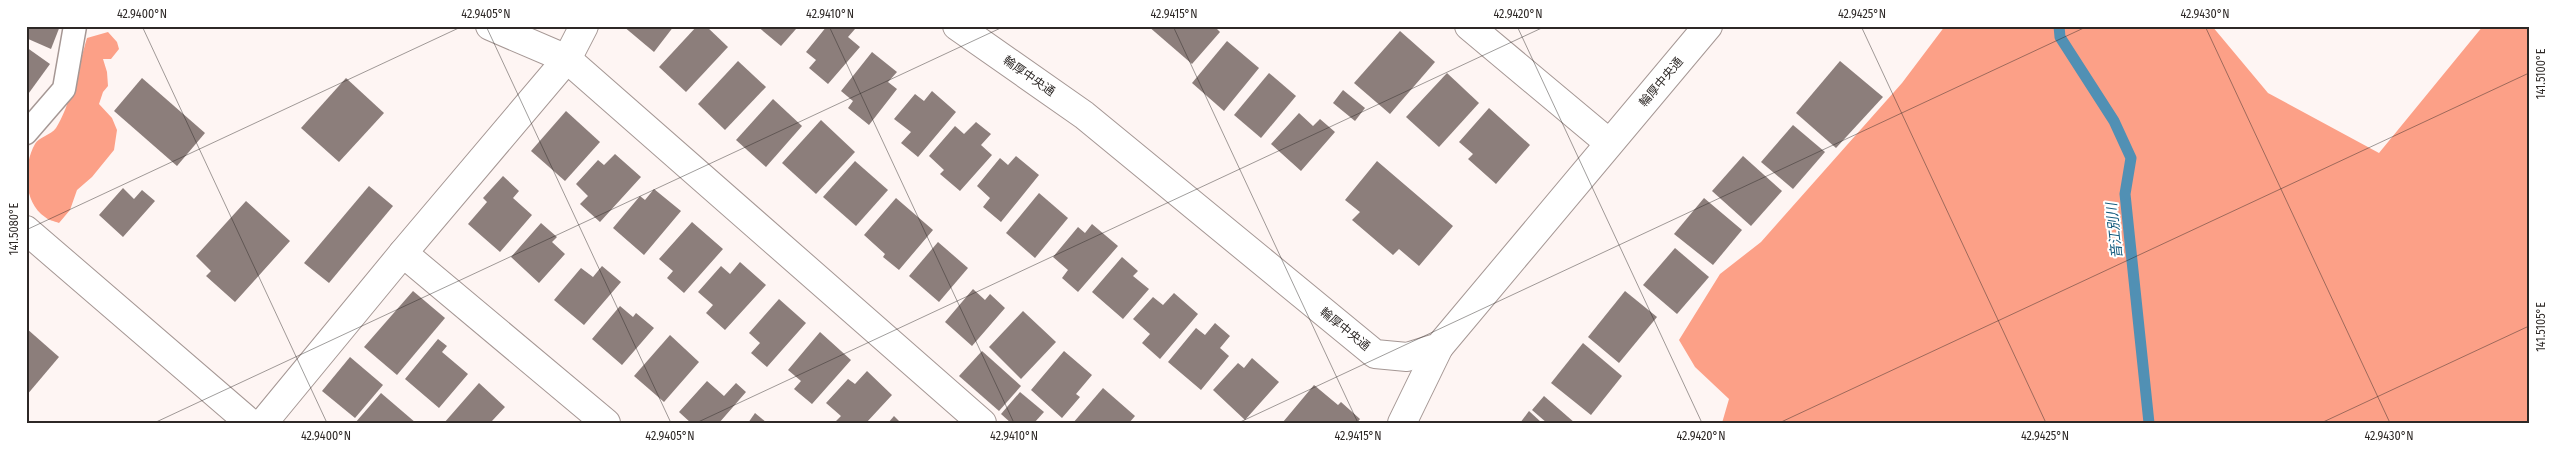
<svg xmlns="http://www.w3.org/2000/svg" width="2555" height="449" font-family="'Fira Sans Condensed','Noto Sans JP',sans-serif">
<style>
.forest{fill:#fca087}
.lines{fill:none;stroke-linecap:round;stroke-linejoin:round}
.stream{stroke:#5190b4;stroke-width:11}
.building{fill:#8c7e7b}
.service-casing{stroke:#a59794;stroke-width:25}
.minor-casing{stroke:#a59794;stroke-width:30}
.tertiary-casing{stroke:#a59794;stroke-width:30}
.service{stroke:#fff;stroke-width:22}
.minor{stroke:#fff;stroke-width:28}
.tertiary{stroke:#fff;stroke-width:28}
.ticks{fill:none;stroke:#2d2826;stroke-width:1;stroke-opacity:0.45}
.labels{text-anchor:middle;stroke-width:4;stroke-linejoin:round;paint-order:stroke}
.street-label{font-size:12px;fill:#2d2826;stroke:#fff}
.water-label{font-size:14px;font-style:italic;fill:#145b7e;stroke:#fff}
.neatline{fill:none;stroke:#2d2826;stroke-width:2}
.ticks-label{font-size:12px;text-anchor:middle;fill:#2d2826}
</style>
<rect width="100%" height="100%" fill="#fef5f3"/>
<g class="forest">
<path d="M1945,26H2212L2268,93L2379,153L2483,26H2529V423H1722L1729,399L1695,367L1679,340L1720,274L1761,242L1902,83Z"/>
<path d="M108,32L117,42L119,49L111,59H103L107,72L108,86L103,92L99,104L112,118L117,130L114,150L92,177L77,190L70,210L59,223C54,221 48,220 45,217C23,202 23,165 35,144C39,137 51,135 56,128C69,109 80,61 87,38Z"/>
</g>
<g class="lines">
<path class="stream" d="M2059,26L2060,37L2114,121L2131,158L2125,194L2149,423"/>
</g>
<g class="building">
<path d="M26,26H60L51,49L26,38Z"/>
<path d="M623,26H674L654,52Z"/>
<path d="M697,26H706L728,47L686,92L659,67Z"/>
<path d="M757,26H793L796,29L781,46Z"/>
<path d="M827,26H852L855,29L848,37L860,47L828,84L809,68L816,60L806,52Z"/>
<path d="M1148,26H1214L1220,32L1192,64Z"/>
<path d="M1400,31L1435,62L1390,114L1354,83Z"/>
<path d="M1227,41L1259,68L1224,111L1192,83Z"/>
<path d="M26,47L50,64L26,97Z"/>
<path d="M872,52L897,72L888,82L897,89L869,125L848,108L853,101L841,91Z"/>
<path d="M738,61L766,87L725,130L698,104Z"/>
<path d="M1840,61L1883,97L1836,148L1796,113Z"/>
<path d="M1269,73L1296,96L1261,138L1234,115Z"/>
<path d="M1447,73L1479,103L1439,147L1406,117Z"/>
<path d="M142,78L205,133L177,166L114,111Z"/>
<path d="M346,78L384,113L339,162L301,128Z"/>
<path d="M1343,90L1365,108L1355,121L1333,103Z"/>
<path d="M932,91L956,112L918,157L901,143L911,132L894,119L915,94L924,101Z"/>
<path d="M773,99L802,126L766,167L736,140Z"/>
<path d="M1489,108L1530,145L1496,184L1468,159L1473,154L1459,142Z"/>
<path d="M566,111L600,142L565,181L531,151Z"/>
<path d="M1299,113L1313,126L1320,119L1335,132L1301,171L1271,144Z"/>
<path d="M821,120L855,152L816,194L782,163Z"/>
<path d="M976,122L991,134L981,145L992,155L960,191L940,174L944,170L929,156L955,126L964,134Z"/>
<path d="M1793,125L1825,152L1793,189L1761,162Z"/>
<path d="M615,154L641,177L600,222L580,204L588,196L576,184L598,160L604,165Z"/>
<path d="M1016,156L1039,175L1001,222L983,207L990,198L977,186L1000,158L1008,165Z"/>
<path d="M1743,156L1782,191L1751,226L1712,191Z"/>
<path d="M855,161L888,190L856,226L823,197Z"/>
<path d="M1377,161L1453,226L1419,266L1399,249L1393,255L1352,220L1360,212L1345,200Z"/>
<path d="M503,176L519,191L513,198L532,215L500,252L468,224L487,202L483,198Z"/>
<path d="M369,186L393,206L329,283L304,263Z"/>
<path d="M123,188L134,199L142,190L155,201L123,237L99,215Z"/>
<path d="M654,189L681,211L644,255L613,228L640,196L645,200Z"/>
<path d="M1039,193L1068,218L1035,258L1006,233Z"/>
<path d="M896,198L933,230L899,270L883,257L885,254L864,235Z"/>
<path d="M1704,198L1742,230L1713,265L1674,234Z"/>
<path d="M246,201L290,241L235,302L206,276L211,271L196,256Z"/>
<path d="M692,222L723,249L684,293L667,278L673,271L659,259Z"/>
<path d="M541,223L557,237L552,242L565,254L539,283L511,257Z"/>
<path d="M1092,224L1118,246L1078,292L1062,278L1068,270L1053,257L1078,227L1085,233Z"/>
<path d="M938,242L968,268L939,302L909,276Z"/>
<path d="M1675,248L1709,277L1677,314L1643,285Z"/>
<path d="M1122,257L1138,271L1133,276L1149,289L1123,319L1092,292Z"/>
<path d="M740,262L766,285L725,330L706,313L713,305L698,292L721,266L730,274Z"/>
<path d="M602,266L621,282L584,325L554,300L581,268L593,277Z"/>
<path d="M973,289L985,300L990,294L1005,308L972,346L945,322Z"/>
<path d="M413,291L445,318L397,375L364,347Z"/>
<path d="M1625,291L1657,317L1619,363L1588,337Z"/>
<path d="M1174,293L1198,314L1160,359L1142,343L1150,334L1133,319L1153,297L1163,305Z"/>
<path d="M779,299L806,323L767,367L751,353L760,343L749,333Z"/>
<path d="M620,306L633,317L636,313L654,328L622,365L592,339Z"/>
<path d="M1023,311L1056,342L1021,379L989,347Z"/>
<path d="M1215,323L1230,336L1220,348L1229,356L1201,390L1168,362L1196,328L1205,335Z"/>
<path d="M26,328L59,357L26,396Z"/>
<path d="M820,332L851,360L812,404L794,389L801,381L788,370Z"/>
<path d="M670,335L699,362L664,402L634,376Z"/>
<path d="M438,339L447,346L442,352L468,374L439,408L405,379Z"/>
<path d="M1583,343L1622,376L1591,415L1551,383Z"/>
<path d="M982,351L1021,386L999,411L959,376Z"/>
<path d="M1064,351L1092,375L1076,394L1080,397L1062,418L1031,390Z"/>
<path d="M350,357L383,385L355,418L322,391Z"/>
<path d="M1252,358L1279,382L1245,420L1213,390L1238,363L1244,368Z"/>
<path d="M867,371L892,395L866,423H834L841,416L826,403L848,379L855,384Z"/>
<path d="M707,381L724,396L736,383L746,392L719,423H691L679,412Z"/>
<path d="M479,383L505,407L492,421L495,423H444Z"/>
<path d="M1314,385L1338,405L1341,402L1360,419L1357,423H1284L1283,422Z"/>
<path d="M1103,388L1135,416L1129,423H1073Z"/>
<path d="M1020,392L1044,412L1034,423H1011L1001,414Z"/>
<path d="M381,393L416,423H355Z"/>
<path d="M1544,396L1575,423H1547L1532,410Z"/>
<path d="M1529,411L1542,423H1520Z"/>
<path d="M755,413L767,423H748Z"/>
<path d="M894,416L901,423H888Z"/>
</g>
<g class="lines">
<g class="service-casing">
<path id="service" d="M26,133L64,89L75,26"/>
</g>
<g class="minor-casing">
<g id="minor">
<path d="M490,26L567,59L982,423"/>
<path d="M1469,26L1609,143"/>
<path d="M26,230L250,423"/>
<path d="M403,253L606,423"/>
<path d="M263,423L403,253L567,59L584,26"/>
<path d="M1402,423L1439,347"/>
</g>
</g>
<g class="tertiary-casing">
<path id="tertiary" d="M957,26L1084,115L1375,354L1407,357L1439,347L1708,26"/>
</g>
<use href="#service" class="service"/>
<use href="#minor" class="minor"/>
<use href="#tertiary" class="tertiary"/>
</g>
<path class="ticks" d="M142,26L327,423M486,26L671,423M829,26L1014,423M1173,26L1358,423M1517,26L1702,423M1861,26L2046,423M2205,26L2390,423M26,230L463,26M154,423L1005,26M696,423L1546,26M1238,423L2088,26M1779,423L2529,73M2321,423L2529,326"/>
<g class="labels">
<g class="street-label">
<text transform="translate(1029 76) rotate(35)" y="4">輪厚中央通</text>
<text transform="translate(1661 82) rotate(-50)" y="4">輪厚中央通</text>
<text transform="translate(1345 329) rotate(39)" y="4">輪厚中央通</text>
</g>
<g class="water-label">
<text transform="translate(2114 231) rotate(-96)" y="5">音江別川</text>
</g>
</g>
<rect width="2555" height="449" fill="none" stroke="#ffffff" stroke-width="55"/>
<rect x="28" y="28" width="2500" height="394" class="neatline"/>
<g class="ticks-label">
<text x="142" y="18">42.9400°N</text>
<text x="486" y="18">42.9405°N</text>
<text x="830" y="18">42.9410°N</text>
<text x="1174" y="18">42.9415°N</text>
<text x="1518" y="18">42.9420°N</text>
<text x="1862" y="18">42.9425°N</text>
<text x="2205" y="18">42.9430°N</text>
<text transform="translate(2541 74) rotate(-90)" y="4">141.5100°E</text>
<text transform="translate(14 229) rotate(-90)" y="4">141.5080°E</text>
<text transform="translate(2541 327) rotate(-90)" y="4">141.5105°E</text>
<text x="326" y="440">42.9400°N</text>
<text x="670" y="440">42.9405°N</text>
<text x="1014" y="440">42.9410°N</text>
<text x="1358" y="440">42.9415°N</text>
<text x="1701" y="440">42.9420°N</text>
<text x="2045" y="440">42.9425°N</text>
<text x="2389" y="440">42.9430°N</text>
</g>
</svg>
